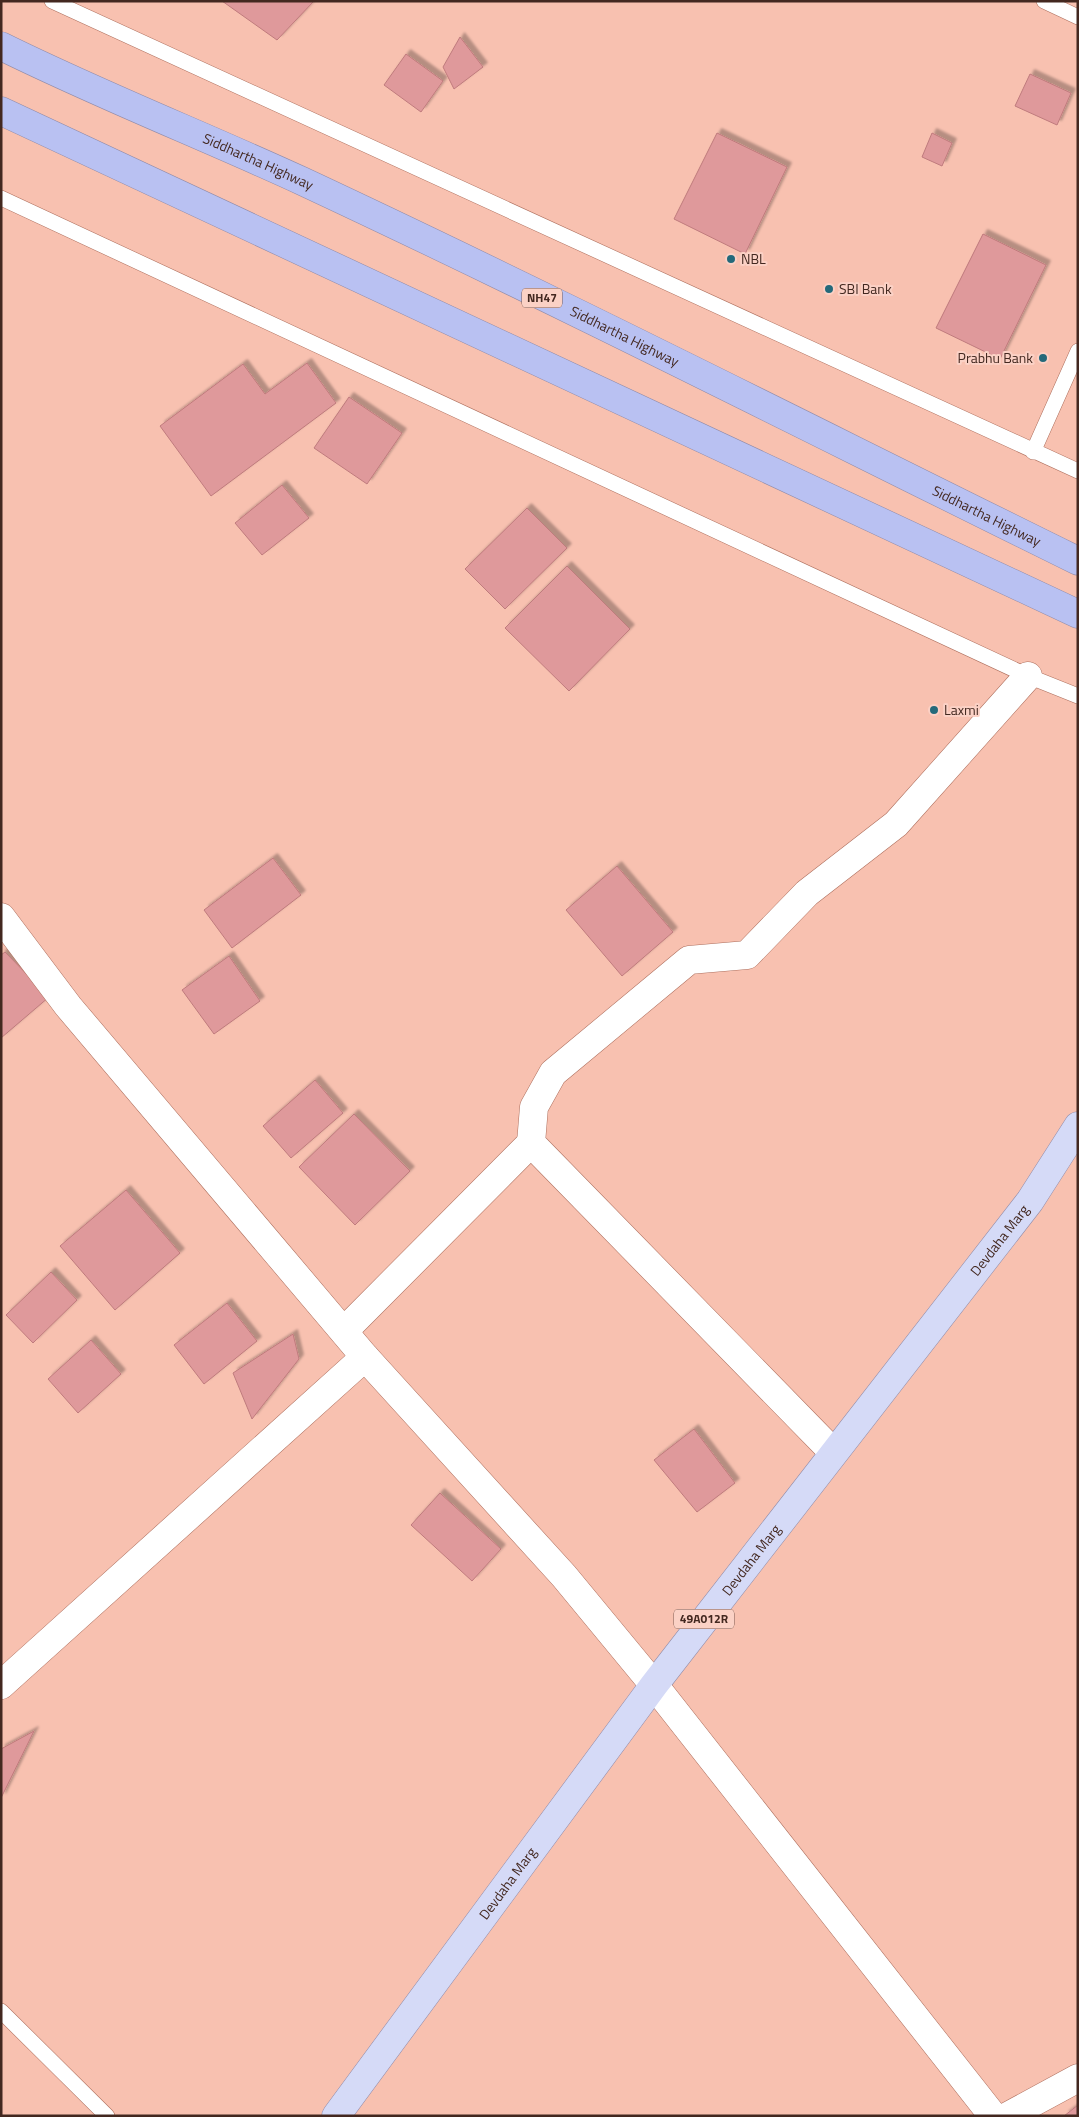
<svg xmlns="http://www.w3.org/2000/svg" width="1079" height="2117" font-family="'Titillium Web',sans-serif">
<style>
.building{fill:#df999b;stroke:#bf7b7d;filter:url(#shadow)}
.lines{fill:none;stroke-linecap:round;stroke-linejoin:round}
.lane-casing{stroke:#ae6f5d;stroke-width:16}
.street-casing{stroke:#ae6f5d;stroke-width:29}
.primary-casing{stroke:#908ba8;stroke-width:29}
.highway-casing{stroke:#908ba8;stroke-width:29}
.lane{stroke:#fff;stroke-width:15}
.street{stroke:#fff;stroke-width:28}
.primary{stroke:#d5daf7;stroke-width:28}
.highway{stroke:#b9c1f2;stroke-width:28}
.poi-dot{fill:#24697a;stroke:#fbd1c5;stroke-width:2}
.labels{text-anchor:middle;stroke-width:4;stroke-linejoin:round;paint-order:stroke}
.shield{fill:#fbd1c5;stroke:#7a5b52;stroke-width:1}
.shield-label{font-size:12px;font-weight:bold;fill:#432820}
.street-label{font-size:14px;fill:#432820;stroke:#fbd1c5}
.poi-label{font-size:14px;fill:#432820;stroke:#fbd1c5;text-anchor:start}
</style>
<defs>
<filter id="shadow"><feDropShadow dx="4.5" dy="-4.5" stdDeviation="1" flood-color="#0004"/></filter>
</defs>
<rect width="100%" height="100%" fill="#f8c1b0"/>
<g class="building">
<path d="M222,1H314L277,40Z"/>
<path d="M460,37L483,67L454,89L443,67Z"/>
<path d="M406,54L443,81L421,112L384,85Z"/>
<path d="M1030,74L1071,93L1057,125L1015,106Z"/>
<path d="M717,133L787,167L745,254L674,219Z"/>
<path d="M932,133L952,143L942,166L922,157Z"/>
<path d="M983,234L1046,265L1000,359L936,328Z"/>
<path d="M307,363L336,403L211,496L160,426L243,364L265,394Z"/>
<path d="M349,397L402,433L367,484L314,448Z"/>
<path d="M282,485L309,518L262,555L235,523Z"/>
<path d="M527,508L567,548L505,609L465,569Z"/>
<path d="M567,566L630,629L569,691L505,628Z"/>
<path d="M273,858L301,895L232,948L204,910Z"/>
<path d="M617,866L673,932L622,976L566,910Z"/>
<path d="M5,952L49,997L1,1038V955Z"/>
<path d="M229,956L260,1001L214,1034L182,990Z"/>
<path d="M315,1080L343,1113L291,1158L263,1126Z"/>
<path d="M354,1114L410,1171L355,1225L299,1167Z"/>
<path d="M126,1190L180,1253L115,1310L60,1246Z"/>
<path d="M51,1272L77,1300L33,1343L6,1315Z"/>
<path d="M227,1303L257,1341L204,1384L174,1345Z"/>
<path d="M293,1334L299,1359L252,1419L233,1373Z"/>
<path d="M91,1340L121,1374L78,1413L48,1379Z"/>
<path d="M694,1429L735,1483L697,1512L654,1460Z"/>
<path d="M440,1493L501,1549L472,1581L411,1525Z"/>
<path d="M34,1731L1,1798V1749Z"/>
<path d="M1078,2105V2116H1064Z"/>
</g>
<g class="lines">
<g class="lane-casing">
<g id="lane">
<path d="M52,1L1078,471"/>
<path d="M1044,1L1078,17"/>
<path d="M1,198L1028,676L1078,696"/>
<path d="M1033,452L1078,351"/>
<path d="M1,2011L107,2116"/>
</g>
</g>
<g class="street-casing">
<g id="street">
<path d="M1,917L68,1006L365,1357L564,1576L654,1685L993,2116"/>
<path d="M345,1330L531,1143"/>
<path d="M833,1452L531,1143L534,1107L553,1073L689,960L747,955L807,893L896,824L1028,676"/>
<path d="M1,1685L365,1357"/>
<path d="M1008,2116L1078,2078"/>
</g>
</g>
<g class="primary-casing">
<g id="primary">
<path id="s1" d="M336,2116L654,1685L1030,1201L1078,1126"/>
</g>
</g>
<g class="highway-casing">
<g id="highway">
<path id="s2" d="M1,46C100,95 202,135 302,181C563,303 820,434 1078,561"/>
<path d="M1,111L1078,614"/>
</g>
</g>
<use href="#lane" class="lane"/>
<use href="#street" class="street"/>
<use href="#primary" class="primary"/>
<use href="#highway" class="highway"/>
</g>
<g class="poi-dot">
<circle cx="731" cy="259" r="5"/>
<circle cx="829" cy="289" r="5"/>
<circle cx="1043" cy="358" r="5"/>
<circle cx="934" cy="710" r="5"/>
</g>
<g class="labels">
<g class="shield">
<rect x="522" y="288.5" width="40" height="19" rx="4"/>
<rect x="674" y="1609.5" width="60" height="19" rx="4"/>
</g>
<g class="shield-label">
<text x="542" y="302">NH47</text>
<text x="704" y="1623">49A012R</text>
</g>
<g class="street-label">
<text dy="5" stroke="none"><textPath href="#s2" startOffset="282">Siddhartha Highway</textPath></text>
<text dy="5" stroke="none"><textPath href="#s2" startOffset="688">Siddhartha Highway</textPath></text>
<text dy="5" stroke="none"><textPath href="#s2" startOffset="1092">Siddhartha Highway</textPath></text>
<text dy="5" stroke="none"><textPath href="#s1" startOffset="1099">Devdaha Marg</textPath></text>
<text dy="5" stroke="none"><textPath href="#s1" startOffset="694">Devdaha Marg</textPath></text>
<text dy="5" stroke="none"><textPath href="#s1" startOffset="289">Devdaha Marg</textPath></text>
</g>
<g class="poi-label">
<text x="741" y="264">NBL</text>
<text x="839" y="294">SBI Bank</text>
<text x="1033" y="363" text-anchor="end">Prabhu Bank</text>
<text x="944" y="715">Laxmi</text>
</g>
</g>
<rect width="1079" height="2117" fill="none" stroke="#432820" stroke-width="5"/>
</svg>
